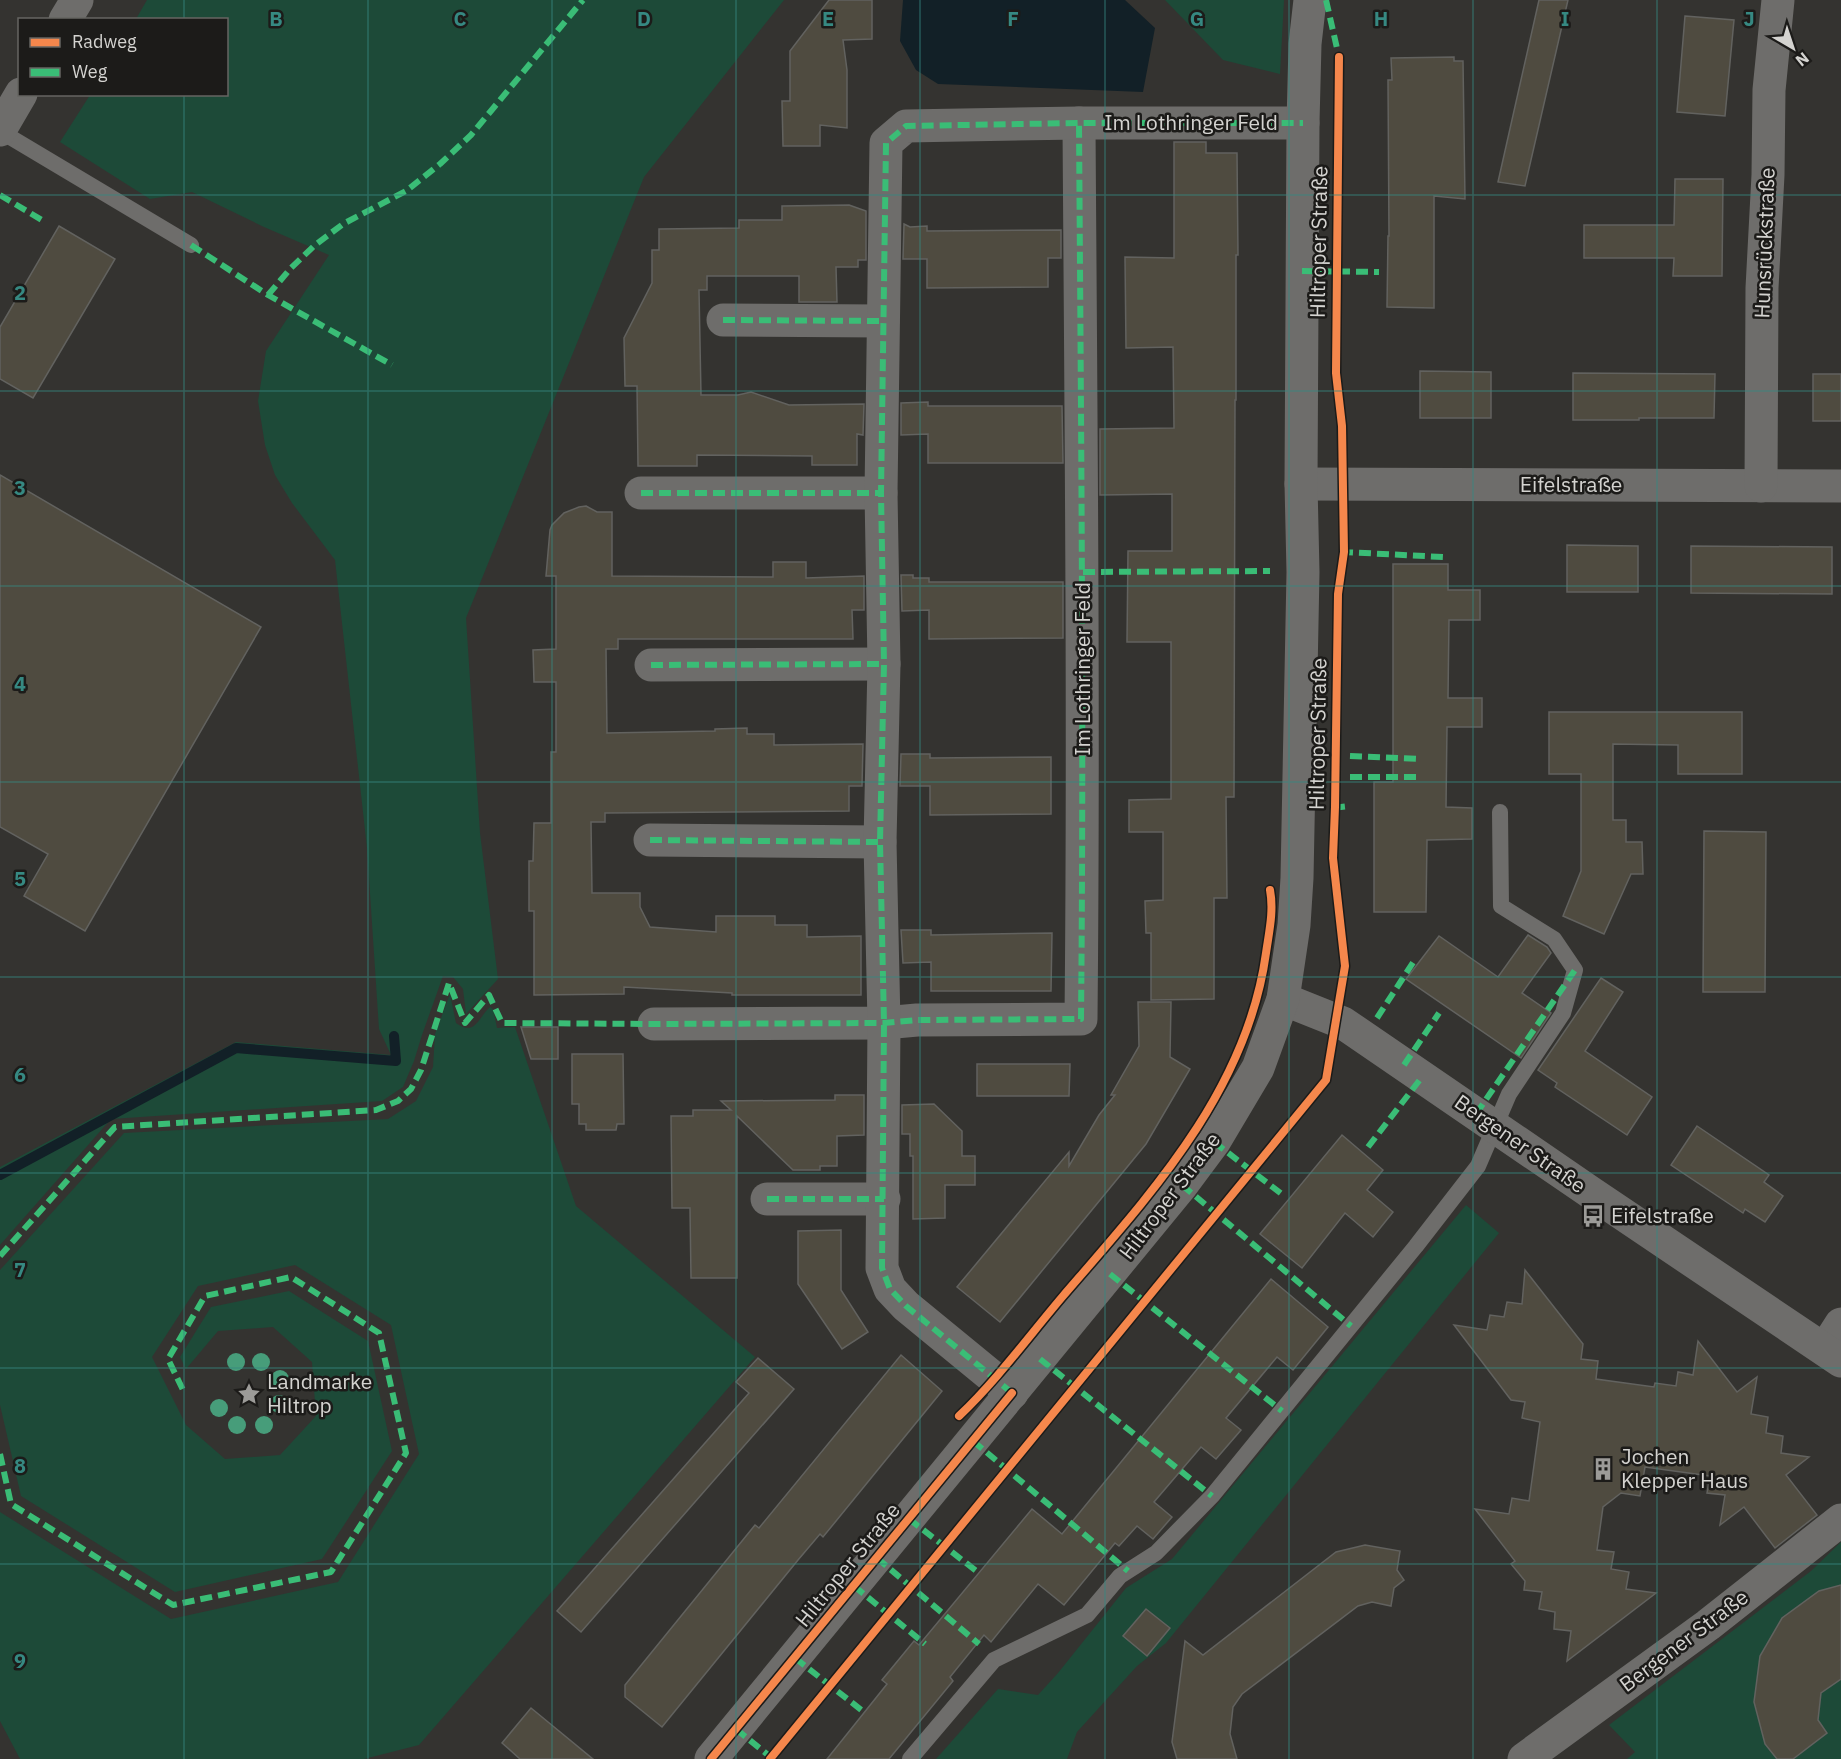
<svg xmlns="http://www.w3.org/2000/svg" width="1841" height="1759" font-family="'IBM Plex Sans',sans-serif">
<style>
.green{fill:#1d4a38}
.water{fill:#122027}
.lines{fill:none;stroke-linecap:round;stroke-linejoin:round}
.stream{stroke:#122027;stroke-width:10}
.building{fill:#4f4b40;stroke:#62625f;stroke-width:1.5}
.service{stroke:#6e6d6b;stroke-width:16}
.minor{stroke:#6e6d6b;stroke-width:33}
.tertiary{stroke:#6e6d6b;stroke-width:33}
.quiet{stroke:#3abd76;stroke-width:6;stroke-dasharray:12 6;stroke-linecap:butt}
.cycleway-casing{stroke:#1c1b19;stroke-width:11}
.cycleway{stroke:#f5874c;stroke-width:8}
.tree{fill:#479d7a}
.grid{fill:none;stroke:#368982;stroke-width:1.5;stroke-opacity:0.55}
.labels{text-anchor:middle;stroke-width:5;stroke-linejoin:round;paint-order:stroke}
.street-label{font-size:21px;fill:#d4d3d0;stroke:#1c1b19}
.poi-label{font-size:21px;fill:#d4d3d0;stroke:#1c1b19;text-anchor:start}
.grid-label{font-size:20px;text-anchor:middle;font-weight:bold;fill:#368982;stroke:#1c1b19;stroke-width:5;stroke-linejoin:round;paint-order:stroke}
</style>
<rect width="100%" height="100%" fill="#343330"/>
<g class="green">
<path d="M147,0H784L644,177L466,618L480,833L498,979L466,1014L463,989L453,977L443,976L422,1035L414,1061L403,1087L382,1101L111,1119L0,1245V1167L236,1042L391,1055L379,1029L367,848L335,560L292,503L275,475L265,445L258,401L266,351L329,255L264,227L192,192L150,199L60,142L90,95L226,94V20L136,19Z"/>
<path d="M1165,0H1284L1280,74L1223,60Z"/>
<path d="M450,994L456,1023C475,1037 478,1018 490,1007L493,1009L497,1028L515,1027L576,1206L755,1357L419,1745L364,1759H20L0,1721V1512L171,1619L338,1582L419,1454L391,1325L295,1265L198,1286L152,1357L186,1425L225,1459L280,1455L316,1416L312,1362L273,1327L218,1331L186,1369L180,1357L211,1307L289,1291L368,1341L392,1451L322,1559L175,1592L21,1496L0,1405V1270L124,1133L388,1119L416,1101L433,1067L435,1034Z"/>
<path d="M1466,1205L1499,1233L1166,1643L1137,1666L1077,1732L1067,1759H936L998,1689L1038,1695L1058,1673L1126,1588L1172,1559Z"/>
<path d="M1841,1542V1759H1627L1635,1752L1609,1725L1811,1571Z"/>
</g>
<path class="water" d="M903,0H1125L1155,28L1143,92L938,84L916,70L900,41Z"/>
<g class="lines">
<path class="stream" d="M0,1175L236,1048L396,1061L394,1036"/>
</g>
<g class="building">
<path d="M829,0H872V39L843,40L847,70V128L820,125V146H783L782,101H790V51Z"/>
<path d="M1539,0H1568L1525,186L1498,182Z"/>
<path d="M1685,16L1734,20L1725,116L1677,112Z"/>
<path d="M1454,57V61H1463L1465,199L1434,196V308L1387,307L1388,236H1389L1388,80H1392L1391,58Z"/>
<path d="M1174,142H1206V153H1237L1238,255H1236V400H1235L1234,797H1226L1227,898H1214V999L1151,1000V933H1146L1145,901L1163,900V832H1129V800L1171,799V642H1127L1128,551H1172V494L1100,495V429L1174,428L1173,347L1126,348L1125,257L1174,258Z"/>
<path d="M1675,179H1723L1722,276H1673L1674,258H1584V225H1674Z"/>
<path d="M849,205L866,211V260H858V267H836L837,302H799V276H707V290H699L701,395H738L751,392L789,405L864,404L863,435L857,434V465H812V456L697,455V466H638L637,386H625L624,338L652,283V250H659V229L739,228V220H782V206Z"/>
<path d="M904,224L910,227L927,226V231L1061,230V258H1048V287L927,288V259H903Z"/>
<path d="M59,226L115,259L33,398L0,379V327Z"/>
<path d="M1420,371L1491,372V418H1420Z"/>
<path d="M1573,373L1715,374L1714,418H1639V420H1573Z"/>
<rect x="1813" y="374" width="28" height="47"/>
<path d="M928,402V406H1062L1063,463H928V434L901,435V403Z"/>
<path d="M0,475L261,627L85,931L24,896L48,854L0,827Z"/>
<path d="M586,506L597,512H612V576L773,577V562H806V578L864,576V610H852L853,639H618V649H606L607,733L715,731V729L747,728V734H774V745L863,744L862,786H849V811L605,813V822H591L592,893H640V907L650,927L716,932V916H775V925H807V937L861,936V995H732V993L624,987V994L534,995V911H529V861H533L534,823H551V752H556V682H534L533,650L556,649V576H546L550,530L552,525L564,513L579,507Z"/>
<path d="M1567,545L1638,546V592H1567Z"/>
<path d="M1691,546L1832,547V594L1691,593Z"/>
<path d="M1393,564H1448V590H1480V620H1449L1448,698H1482V727H1447L1446,807L1472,808V839L1427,840L1426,912H1374V782H1393Z"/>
<path d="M901,575H913V578H929V582H1063V638L929,639V610L902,611Z"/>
<path d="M1549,712H1742V774H1678V745L1613,744V820H1626V842H1642L1643,874H1631L1604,934L1563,916L1581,871V774H1549Z"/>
<path d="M901,754H930V758L1051,757V814L930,815V786H900Z"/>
<path d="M1704,831L1766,832L1765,992H1703Z"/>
<path d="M901,930H931V935L1052,933L1051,991H931V962L903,963Z"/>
<path d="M1528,935L1547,947L1551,953L1522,993L1551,1013L1521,1058L1406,979L1439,936L1498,977Z"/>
<path d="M1601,978L1623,992L1585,1051L1652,1097L1627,1135L1555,1087L1557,1083L1538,1070Z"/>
<path d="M1138,1002H1171L1170,1057L1190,1069L1146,1144L1000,1322L957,1287L1069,1152V1166L1099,1115L1115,1095H1111L1139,1046Z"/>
<path d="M521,1027H558V1059H531Z"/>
<path d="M572,1054H623L624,1124H617L616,1130H586V1124H579V1104H572Z"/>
<path d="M977,1064H1070L1069,1096H977Z"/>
<path d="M835,1095H864V1135L837,1136V1166H820V1170H793L737,1116V1278H691L690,1208H672L671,1116H693V1110H731L721,1101L835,1100Z"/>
<path d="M934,1104L962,1131V1156H975V1185H945V1218L913,1219V1156H910V1134H902V1105Z"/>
<path d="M1697,1126L1769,1175L1764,1182L1783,1196L1765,1222L1745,1209L1743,1213L1671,1165Z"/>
<path d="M1342,1135L1383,1170L1367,1190L1393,1212L1373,1237L1345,1213L1302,1268L1260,1234Z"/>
<path d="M841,1230V1290L868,1332L842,1349L798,1284V1231Z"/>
<path d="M1525,1270L1583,1344L1581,1359L1598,1361L1596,1379L1654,1387L1655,1383L1676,1386L1678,1372L1693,1375L1698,1341L1737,1392L1757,1377L1751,1414L1768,1417L1766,1433L1783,1436L1781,1453L1809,1457L1786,1475L1817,1515L1775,1548L1744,1507L1720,1525L1725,1495L1707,1493L1710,1476L1645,1467L1640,1496L1621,1493L1603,1507L1597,1550L1614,1552L1611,1569L1629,1572L1626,1589L1656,1593L1567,1661L1571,1631L1554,1629L1555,1612L1539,1609L1542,1592L1524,1590L1525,1581L1511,1564L1515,1561L1475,1509L1509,1514L1512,1498L1529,1501L1540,1422L1522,1418L1525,1402L1511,1400L1454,1325L1487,1330L1490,1315L1504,1317L1507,1302L1522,1304Z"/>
<path d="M1271,1279L1328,1327L1293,1370L1277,1357L1226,1418L1241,1430L1216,1459L1201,1447L1154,1502L1172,1517L1153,1539L1137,1526L1119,1546L1115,1543L1064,1605L1038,1584L991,1642L984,1635L950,1677L953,1681L889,1759H827L887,1684L882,1680L914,1641L919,1645L1032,1509L1062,1534Z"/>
<path d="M901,1355L942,1391L823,1537L820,1534L798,1560L662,1727L625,1697V1685L755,1525L759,1528Z"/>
<path d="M758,1358L794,1389L581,1632L557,1611L749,1393L736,1382Z"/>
<path d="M1365,1545L1400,1551L1397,1570L1404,1580L1394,1588L1391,1606L1372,1602L1358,1606L1242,1694L1233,1707L1230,1734L1237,1759H1177L1172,1742L1185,1641L1203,1655L1336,1552Z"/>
<path d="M1841,1585V1679L1821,1693L1818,1720L1827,1733L1793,1759H1777L1765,1744L1754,1702L1760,1656L1782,1618L1819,1591Z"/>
<path d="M1146,1609L1170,1628L1147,1656L1123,1636Z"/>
<path d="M531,1708L593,1759H520L502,1743Z"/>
</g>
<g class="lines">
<g class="service">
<path d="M0,131L191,245"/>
<path d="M910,1759L994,1660L1087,1615L1120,1576L1156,1553L1212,1496L1416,1246L1478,1166L1509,1094L1563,1013L1575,970L1554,939L1501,906L1500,812"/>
</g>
<g class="minor">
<path d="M65,20L77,0"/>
<path d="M0,130L21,94"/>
<path d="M723,320L883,321"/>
<path d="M1301,484L1841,486"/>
<path d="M1761,486L1762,288L1768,175L1769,90L1778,0"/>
<path d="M641,493H881"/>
<path d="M651,665L884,664"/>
<path d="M650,840L880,842"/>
<path d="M654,1024L884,1023L917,1020L1081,1019C1084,720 1081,422 1079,123"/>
<path d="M767,1199H884"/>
<path d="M1825,1349L1841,1324"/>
<path d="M1012,1393L906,1306L890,1289L882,1268L884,1023L880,842L884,664L881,493L886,143L906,126L1079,123H1303"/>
<path d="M1524,1759L1708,1625L1841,1520"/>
</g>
<g class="tertiary">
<path d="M1283,999L1343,1023L1590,1192L1841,1361"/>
<path d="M711,1759L1182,1185L1214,1142L1258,1068L1283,999L1294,925L1297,878L1303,572L1301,484L1303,123L1305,44L1310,0"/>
</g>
<g class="quiet">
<path d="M1326,0L1339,57"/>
<path d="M0,195L45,222"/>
<path d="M191,245L268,295L392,365"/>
<path d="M1302,271L1379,272"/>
<path d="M268,295L291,268L315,245L343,224L406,191L440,164L471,135L583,0"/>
<path d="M723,320L883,321"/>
<path d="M641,493H881"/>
<path d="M1344,549V552L1443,557"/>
<path d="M1083,572L1270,571"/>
<path d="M651,665L884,664"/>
<path d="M1350,756L1419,759"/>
<path d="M1350,777H1421"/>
<path d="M1333,808L1350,806"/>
<path d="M650,840L880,842"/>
<path d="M1377,1018L1416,958"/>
<path d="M1404,1065L1439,1013"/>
<path d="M1476,1114L1575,970"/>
<path d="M1214,1142L1283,1195"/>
<path d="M1368,1147L1422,1077"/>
<path d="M1182,1185L1351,1326"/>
<path d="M767,1199H884"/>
<path d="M0,1256L115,1127L376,1110L398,1101L411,1089L421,1070L449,983L465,1023L489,995L502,1023L654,1024L884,1023L917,1020L1081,1019C1084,720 1081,422 1079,123"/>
<path d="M1110,1274L1282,1411"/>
<path d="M1040,1359L1212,1496"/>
<path d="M1012,1393L906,1306L890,1289L882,1268L884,1023L880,842L884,664L881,493L886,143L906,126L1079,123H1303"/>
<path d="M973,1441L1128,1571"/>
<path d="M0,1454L11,1504L173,1605L331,1572L406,1453L379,1333L291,1277L205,1296L168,1359L184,1392"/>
<path d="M909,1519L979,1573"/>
<path d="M877,1558L979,1644"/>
<path d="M854,1586L925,1644"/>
<path d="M795,1658L864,1712"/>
<path d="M736,1729L773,1759"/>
</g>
<g class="cycleway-casing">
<g id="cycleway">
<path d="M959,1416C997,1380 1029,1336 1063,1296C1150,1195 1247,1091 1266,953C1269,932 1274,911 1270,890"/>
<path d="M711,1759L1012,1393"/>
<path d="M770,1759L1326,1080L1345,966L1333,858L1335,807L1338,594L1344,552L1342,426L1336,373L1339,57"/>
</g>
</g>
<use href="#cycleway" class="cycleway"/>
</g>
<g class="tree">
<circle cx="236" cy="1362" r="9"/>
<circle cx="261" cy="1362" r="9"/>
<circle cx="280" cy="1379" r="9"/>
<circle cx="279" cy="1404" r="9"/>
<circle cx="219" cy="1408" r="9"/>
<circle cx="237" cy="1425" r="9"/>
<circle cx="264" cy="1425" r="9"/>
</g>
<path class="grid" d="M184,0V20M368,0V1759M552,0V1759M736,0V1759M920,0V1759M1105,0V1759M1289,0V1759M1473,0V1759M1657,0V1759M184,94V1759M0,195H1841M0,391H1841M0,586H1841M0,782H1841M0,977H1841M0,1173H1841M0,1368H1841M0,1564H1841"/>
<defs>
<g id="bus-bare" transform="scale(1.8)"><path d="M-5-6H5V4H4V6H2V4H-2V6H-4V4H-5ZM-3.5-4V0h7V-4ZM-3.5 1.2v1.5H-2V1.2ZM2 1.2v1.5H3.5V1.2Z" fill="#9c9b98" stroke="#1c1b19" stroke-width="2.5" paint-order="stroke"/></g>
<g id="sight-bare" transform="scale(1.8)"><path d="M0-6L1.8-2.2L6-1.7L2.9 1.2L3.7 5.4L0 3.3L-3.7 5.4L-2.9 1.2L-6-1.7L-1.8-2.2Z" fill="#9c9b98" stroke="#1c1b19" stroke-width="2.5" paint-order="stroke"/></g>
<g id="building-bare" transform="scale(1.8)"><path d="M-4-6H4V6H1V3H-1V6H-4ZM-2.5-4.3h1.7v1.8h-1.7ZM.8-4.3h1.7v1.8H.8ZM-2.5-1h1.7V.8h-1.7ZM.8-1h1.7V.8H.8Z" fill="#9c9b98" stroke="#1c1b19" stroke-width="2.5" paint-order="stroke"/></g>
</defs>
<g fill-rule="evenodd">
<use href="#bus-bare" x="1593" y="1216"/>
<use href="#sight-bare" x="249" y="1394"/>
<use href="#building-bare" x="1603" y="1469"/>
</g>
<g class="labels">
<g class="street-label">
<text x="1191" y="130">Im Lothringer Feld</text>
<text transform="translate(1319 242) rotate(-89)" y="7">Hiltroper Straße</text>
<text transform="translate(1765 243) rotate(-88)" y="7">Hunsrückstraße</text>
<text x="1571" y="492">Eifelstraße</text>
<text transform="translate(1083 669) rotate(-90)" y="7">Im Lothringer Feld</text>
<text transform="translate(1318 734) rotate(-89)" y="7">Hiltroper Straße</text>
<text transform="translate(1520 1144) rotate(35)" y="7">Bergener Straße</text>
<text transform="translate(1170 1196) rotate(-53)" y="7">Hiltroper Straße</text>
<text transform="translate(848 1565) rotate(-51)" y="7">Hiltroper Straße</text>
<text transform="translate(1684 1641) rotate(-37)" y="7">Bergener Straße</text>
</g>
<g class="poi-label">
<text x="1611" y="1223">Eifelstraße</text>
<text x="267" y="1389">Landmarke<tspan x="267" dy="24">Hiltrop</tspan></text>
<text x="1621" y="1464">Jochen<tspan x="1621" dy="24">Klepper Haus</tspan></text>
</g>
</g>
<g class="grid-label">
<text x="276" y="26">B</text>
<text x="460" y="26">C</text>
<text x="644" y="26">D</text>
<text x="828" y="26">E</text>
<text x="1013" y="26">F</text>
<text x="1197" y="26">G</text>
<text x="1381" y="26">H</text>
<text x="1565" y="26">I</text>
<text x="1749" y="26">J</text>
<text x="20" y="300">2</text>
<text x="20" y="495">3</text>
<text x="20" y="691">4</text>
<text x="20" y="886">5</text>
<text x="20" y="1082">6</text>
<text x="20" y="1277">7</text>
<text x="20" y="1473">8</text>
<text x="20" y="1668">9</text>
</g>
<rect x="18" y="18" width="210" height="78" fill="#1c1b19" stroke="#666562" stroke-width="1.5"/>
<rect x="30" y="38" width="30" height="9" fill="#f5874c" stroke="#666562" stroke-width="1.5"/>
<text x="72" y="48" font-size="18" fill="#d4d3d0">Radweg</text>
<rect x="30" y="68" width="30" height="9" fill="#3abd76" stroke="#666562" stroke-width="1.5"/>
<text x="72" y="78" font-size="18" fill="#d4d3d0">Weg</text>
<g transform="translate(1793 48) rotate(141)" stroke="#1c1b19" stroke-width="4.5" paint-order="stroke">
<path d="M0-4.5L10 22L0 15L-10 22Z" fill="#d4d3d0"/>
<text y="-9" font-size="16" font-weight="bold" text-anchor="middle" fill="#d4d3d0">N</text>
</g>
</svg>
